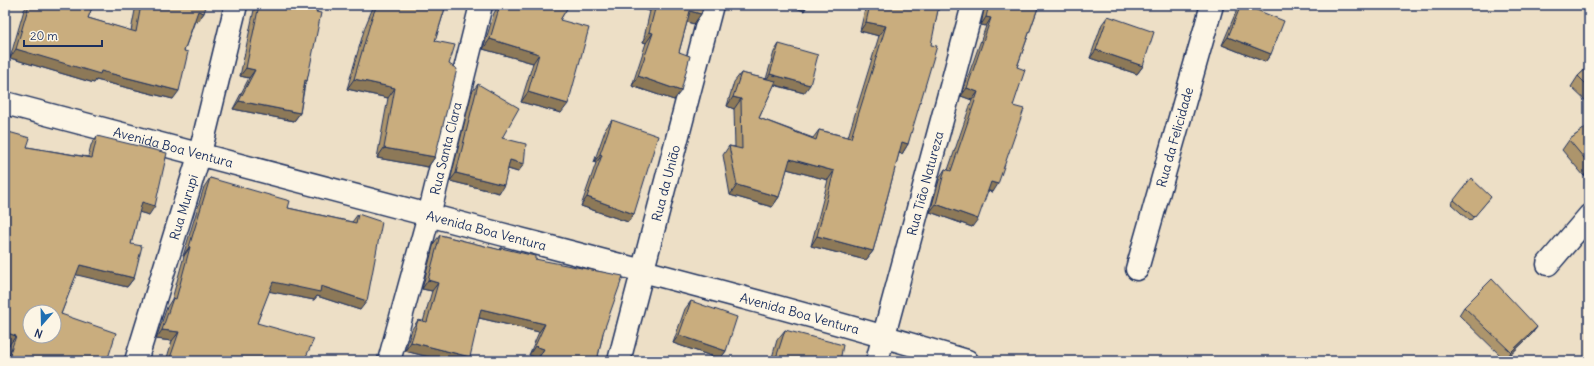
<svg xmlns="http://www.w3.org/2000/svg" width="1594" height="366" font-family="Delius,sans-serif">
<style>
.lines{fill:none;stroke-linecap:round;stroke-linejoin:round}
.minor-casing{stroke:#1b2f5e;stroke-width:25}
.minor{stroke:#fcf5e5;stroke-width:22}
.wall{fill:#ad956c;stroke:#1b2f5e}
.shaded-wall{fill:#8d7958;stroke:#1b2f5e}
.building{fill:#c9ad7e;stroke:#1b2f5e;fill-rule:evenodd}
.labels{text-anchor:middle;stroke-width:3.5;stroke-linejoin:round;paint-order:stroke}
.street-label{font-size:13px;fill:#1b2f5e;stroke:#fcf5e5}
</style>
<rect width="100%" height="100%" fill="#eddfc6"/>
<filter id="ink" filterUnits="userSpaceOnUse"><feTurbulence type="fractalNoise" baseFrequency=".025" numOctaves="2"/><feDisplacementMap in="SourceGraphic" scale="8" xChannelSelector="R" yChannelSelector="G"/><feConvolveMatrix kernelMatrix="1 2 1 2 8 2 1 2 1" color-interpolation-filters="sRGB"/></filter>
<g filter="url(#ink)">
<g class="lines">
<g class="minor-casing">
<g id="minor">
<path id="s1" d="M5,103C162,143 318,186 474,227C639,270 804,312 967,361"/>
<path d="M1548,264L1589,216"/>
<path id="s2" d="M1137,269L1212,5"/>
<path id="s3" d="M136,361L200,153L236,5"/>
<path id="s4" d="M389,361L429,215L481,5"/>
<path id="s5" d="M619,361L712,5"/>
<path id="s6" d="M877,361L973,5"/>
</g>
</g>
<use href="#minor" class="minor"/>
</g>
<g class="wall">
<path d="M28,5H93L88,18L131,31L136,5H206L204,13L197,22L195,21L184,51L173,99L96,80L94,83L10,58L24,10Z"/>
<path d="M255,5H318L307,81L305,84L300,113L294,121L233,109L249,78L240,76Z"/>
<path d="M374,5H446L435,41L449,64L435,157L428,167L377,158L388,98L347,89L365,27Z"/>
<path d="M499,5H507L516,8V5H569L560,20L561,113L521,102L533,63L483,49L494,13Z"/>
<path d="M648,5H704L701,14L694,24L687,22L679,52L674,100L632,86L646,43L643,42L650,11L646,10Z"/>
<path d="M866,5H939L908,144L902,154L899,153L873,251L866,260L811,246L828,180L787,169L779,197L772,207L730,195L723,155L729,146L735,147L734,109L727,106L734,82L741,73L766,79L774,52L779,44L804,93L774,85L759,118L813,138L819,130L848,137L879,36L860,31Z"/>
<path d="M985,5H1039L1017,67L1013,106L993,192L987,191L972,227L930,212L940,177L945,169L948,170L972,100L961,96L986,26L981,25Z"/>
<path d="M1241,5L1271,54L1265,62L1222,45L1236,12Z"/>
<path d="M1108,16L1143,66L1137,74L1090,58L1102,24Z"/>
<path d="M1589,66V104L1571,87L1578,76Z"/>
<path d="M478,84L502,138L518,172L508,169L499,193L450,181L472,92Z"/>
<path d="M612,120L634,214L628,222L581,206L596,163L594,162L606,128Z"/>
<path d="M1589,125V172L1584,176L1562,150L1569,140Z"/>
<path d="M5,131L27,147L88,157L91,145L97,136L149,215L139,212L131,244L134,278L127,287L76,274L61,314L107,361H5V358L9,345L5,343Z"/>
<path d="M210,178L288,208L352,222L358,214L360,310L317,296L314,300L269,291L257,323L304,361H166L172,341L156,339L167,307L172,299L184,256H183L204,187Z"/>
<path d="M1491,197L1470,221L1451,204L1454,200Z"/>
<path d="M440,235L500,250L501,248L535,259L603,333L597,361H536L538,358L529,355L539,332L479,318L467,361H445L405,351L412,329L418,320L423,322L432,291L422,289L434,243Z"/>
<path d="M691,301L726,351L720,359L673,343L685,309Z"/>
<path d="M1464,307L1537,327L1531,335L1505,360L1459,315Z"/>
<path d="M785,330L840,361H771L777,340Z"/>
</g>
<g class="shaded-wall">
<path d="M650,5H654L650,11L646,10Z"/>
<path d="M787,5H808L804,11Z"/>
<path d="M198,11L204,13L197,22L192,20Z"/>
<path d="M690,11L701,14L694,24L684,21Z"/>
<path d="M986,17L991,18L986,26L981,25Z"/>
<path d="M866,22L886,26L879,36L860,31Z"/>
<path d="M649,32L653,33L646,43L643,42Z"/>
<path d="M1228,37L1271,54L1265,62L1222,45Z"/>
<path d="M490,39L539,54L533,63L483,49Z"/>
<path d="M16,49L101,71L179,91L173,99L96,80L94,83L10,58Z"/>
<path d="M1096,50L1143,66L1137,74L1090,58Z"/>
<path d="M246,68L255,70L249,78L240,76Z"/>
<path d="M770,74L810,85L804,93L765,82Z"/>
<path d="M638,76L681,91L674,100L632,86Z"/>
<path d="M354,79L395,88L388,98L347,89Z"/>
<path d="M967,88L978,92L972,100L961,96Z"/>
<path d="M528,92L568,104L561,113L521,102Z"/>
<path d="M733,97L741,99L734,109L727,106Z"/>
<path d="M239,101L300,113L294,121L233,109Z"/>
<path d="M902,142L908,144L902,154L895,152Z"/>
<path d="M384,148L435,157L428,167L377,158Z"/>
<path d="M600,154L602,155L596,163L594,162Z"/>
<path d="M790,159L834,171L828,180L783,168Z"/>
<path d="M510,160L524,164L518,172L505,168Z"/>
<path d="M1589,169V172L1584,176Z"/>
<path d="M456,173L504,185L499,193L450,181Z"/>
<path d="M991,182L998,184L993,192L985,190Z"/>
<path d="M737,185L779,197L772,207L730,195Z"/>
<path d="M587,197L634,214L628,222L581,206Z"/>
<path d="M142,202L155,206L149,215L135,211Z"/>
<path d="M936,204L978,219L972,227L930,212Z"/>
<path d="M817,236L873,251L866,260L811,246Z"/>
<path d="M189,247H190L184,256H183Z"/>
<path d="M80,265L134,278L127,287L73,274Z"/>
<path d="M428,280L438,283L432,291L422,289Z"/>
<path d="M273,282L321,286L367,301L360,310L317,296L314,300L267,291Z"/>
<path d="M481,309L545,324L539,332L475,317Z"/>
<path d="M1537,327L1531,335L1505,360L1511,352Z"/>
<path d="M162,330L179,332L172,341L156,339Z"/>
<path d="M5,332L16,336L9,345L5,343Z"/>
<path d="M679,335L726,351L720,359L673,343Z"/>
<path d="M411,342L470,357L467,361H445L405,351Z"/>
<path d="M535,346L544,349L538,358L529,355Z"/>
</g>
<g class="building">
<path d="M29,5H93L88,18L136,32L141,5H206L204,13L198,11L184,51L188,52L179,91L101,71L100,74L16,49Z"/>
<path d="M259,5H318L316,12L321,13L307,81L305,80L300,113L239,101L255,70L246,68Z"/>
<path d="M377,5H446L435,41L455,45L449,64L457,69L435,157L384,148L395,88L354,79L372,17Z"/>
<path d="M500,5H507L522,9L523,5H569L560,20L589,28L568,104L528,92L539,54L490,39Z"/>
<path d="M656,5H704L701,14L690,11L679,52L690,56L681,91L638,76L653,33L649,32Z"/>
<path d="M870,5H939L931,45L937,46L908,144L902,142L873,251L817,236L834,171L790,159L779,197L737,185L729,146L742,149L741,99L733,97L741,73L776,81L759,118L816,140L819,130L851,138L886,26L866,22Z"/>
<path d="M989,5H1039L1017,67L1025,70L1013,106L1024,109L998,184L991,182L978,219L936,204L945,169L951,171L978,92L967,88L991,18L986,17Z"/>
<path d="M1241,5H1244L1284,21L1271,54L1228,37Z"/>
<path d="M1108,16L1154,32L1143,66L1096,50Z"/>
<path d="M779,44L818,55L810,85L770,74Z"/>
<path d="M1589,66V87L1578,76Z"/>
<path d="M478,84L519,108L502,138L526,144L524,164L510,160L504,185L456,173Z"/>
<path d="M612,120L658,136L634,214L587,197L602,155L600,154Z"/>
<path d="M1589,125V164L1569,140Z"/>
<path d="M5,131L30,138L27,147L92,158L97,136L167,153L155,206L142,202L131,244L142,246L134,278L80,265L61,314L116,333L107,361H7L16,336L5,332ZM30,312H54V336H30Z"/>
<path d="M210,178L290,201L288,208L356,223L358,214L382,222L367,301L321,286L320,292L273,282L257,323L314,339L304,361H169L179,332L162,330L173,298L176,299L190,247H189Z"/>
<path d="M1471,178L1491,197L1474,217L1454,200Z"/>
<path d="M440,235L501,250V248L535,256V259L623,276L603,333L597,361H537L544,349L535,346L545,324L481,309L470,357L411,342L418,320L427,322L438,283L428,280Z"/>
<path d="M1492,279L1537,327L1511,352L1464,307Z"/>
<path d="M691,301L737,317L726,351L679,335Z"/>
<path d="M785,330L843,345L840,361H775Z"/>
</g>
</g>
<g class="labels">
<g class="street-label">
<text dy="5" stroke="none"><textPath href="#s2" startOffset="137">Rua da Felicidade</textPath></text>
<text dy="5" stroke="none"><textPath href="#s1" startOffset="174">Avenida Boa Ventura</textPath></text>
<text dy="5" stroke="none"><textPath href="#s4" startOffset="220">Rua Santa Clara</textPath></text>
<text dy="5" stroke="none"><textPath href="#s5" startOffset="184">Rua da União</textPath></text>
<text dy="5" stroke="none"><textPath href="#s6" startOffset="184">Rua Tião Natureza</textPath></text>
<text dy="5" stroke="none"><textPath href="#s3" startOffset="161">Rua Murupi</textPath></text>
<text dy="5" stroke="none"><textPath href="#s1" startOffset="498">Avenida Boa Ventura</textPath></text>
<text dy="5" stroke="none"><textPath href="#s1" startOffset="822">Avenida Boa Ventura</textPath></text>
</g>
</g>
<rect width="1594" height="366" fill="none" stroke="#fcf5e5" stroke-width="20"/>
<rect x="10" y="10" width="1574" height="346" fill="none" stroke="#1b2f5e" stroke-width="1.5" filter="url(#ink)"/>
<g transform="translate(42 324) rotate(200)"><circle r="19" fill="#fcf5e5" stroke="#a2a6af"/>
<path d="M0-3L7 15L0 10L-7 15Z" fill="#1f6fb2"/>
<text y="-6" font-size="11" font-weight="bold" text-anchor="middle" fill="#1b2f5e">N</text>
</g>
<path d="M24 40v6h78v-6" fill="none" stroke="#1b2f5e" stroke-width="2"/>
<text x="30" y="40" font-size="12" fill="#1b2f5e" stroke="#fcf5e5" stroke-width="3" paint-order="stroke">20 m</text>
</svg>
